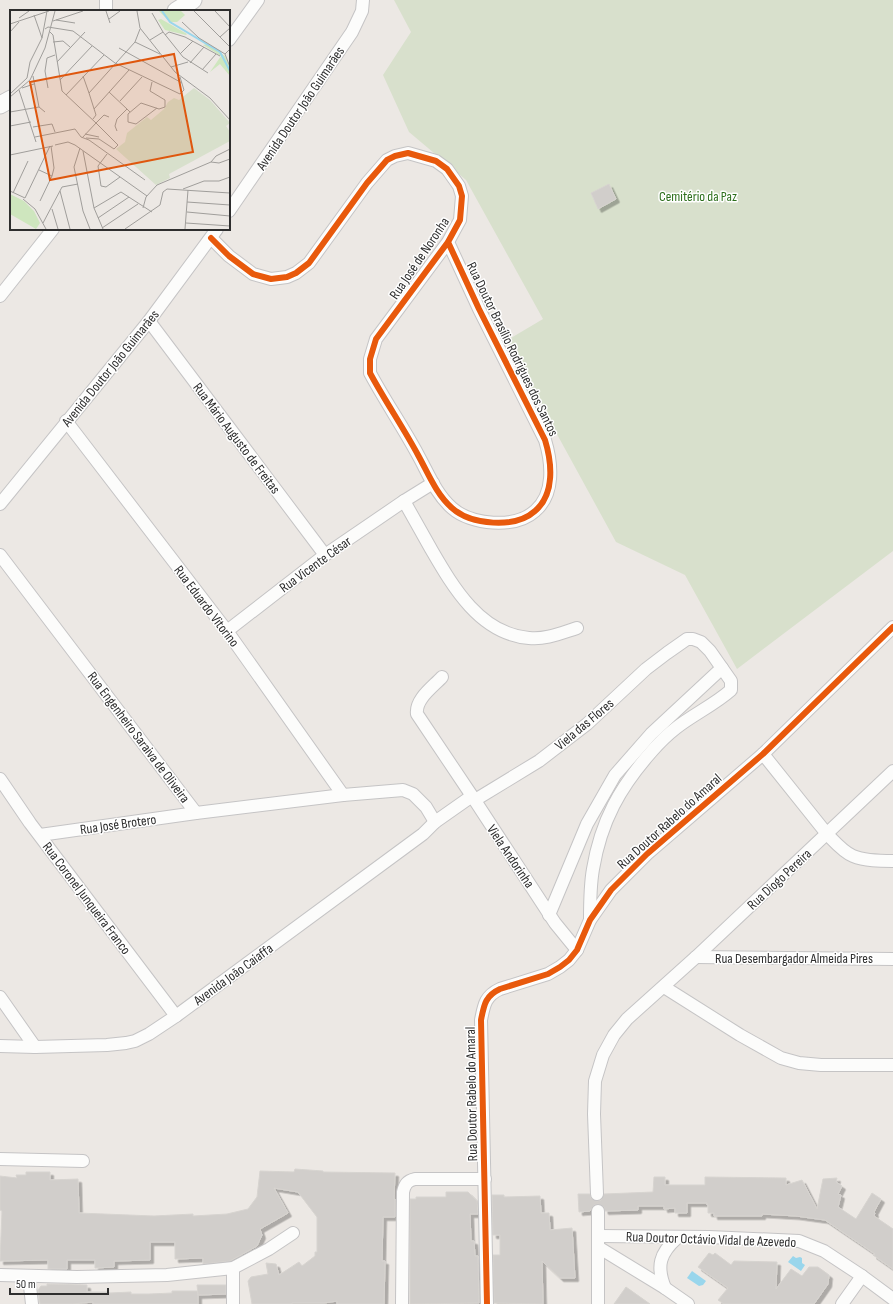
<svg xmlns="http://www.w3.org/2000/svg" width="893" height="1304" font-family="'Sofia Sans Condensed',sans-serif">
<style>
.cemetery{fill:#d8e0cc}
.water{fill:#99d6ec}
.building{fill:#d1cecb;stroke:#d7d4d0;filter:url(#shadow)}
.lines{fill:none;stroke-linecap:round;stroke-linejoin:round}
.minor-casing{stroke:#c5c4c5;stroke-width:14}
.secondary-casing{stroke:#c5c4c5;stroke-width:19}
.minor{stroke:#fcfcfb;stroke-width:12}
.secondary{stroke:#fcfcfb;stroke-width:17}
.cycleway-casing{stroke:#fff;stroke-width:8}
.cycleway{stroke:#e8590c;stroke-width:6}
.labels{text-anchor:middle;stroke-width:3;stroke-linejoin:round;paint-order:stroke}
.street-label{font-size:14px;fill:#2e2e2e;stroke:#fff}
.park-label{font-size:14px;fill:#2c6e1b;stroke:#fff}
.inset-river{fill:none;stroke:#99d6ec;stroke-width:2}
.inset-road{fill:none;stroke:#a09e9b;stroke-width:1}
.view{fill:#df570e;fill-opacity:0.15;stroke:#df570e;stroke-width:2}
.inset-edge{fill:none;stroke:#2e2e2e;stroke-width:2}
</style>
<defs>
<filter id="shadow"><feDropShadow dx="3.5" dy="3.5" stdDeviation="0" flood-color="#0004"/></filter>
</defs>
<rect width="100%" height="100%" fill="#ece8e4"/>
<path class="cemetery" d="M394,0H893V551L737,669L685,575L616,542L506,341L543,319L466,180L409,132L383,75L411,32Z"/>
<g class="water">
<path d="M793,1256L796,1258L800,1257L802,1258V1263L805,1265L801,1271L788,1262Z"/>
<path d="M692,1271L706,1281L703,1285L699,1286L687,1278Z"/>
</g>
<g class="building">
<path d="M609,184L616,199L598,209L591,193Z"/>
<path d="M295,1169L323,1171V1172L395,1173L394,1199H395V1217H383L382,1261H385L384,1304H337V1301L324,1303H292V1304H252L248,1281L251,1277L268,1274L266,1263L276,1264L279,1275L299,1262L302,1266L315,1256V1252H317V1217L298,1192L274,1188L288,1213L260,1229L262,1235L257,1246L230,1261L203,1264V1258L175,1259V1242H150V1260L114,1261V1267L95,1268V1260H67V1269H48V1260L0,1261L2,1211L0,1210V1176L17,1178L16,1175H26V1172H50V1180L78,1179L79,1213L154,1216L193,1214V1216L227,1214L248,1209L257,1197L260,1171L294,1172Z"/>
<path d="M654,1177H665V1185H705V1177L786,1178V1185L802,1180L817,1209L823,1179L837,1178L836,1182L842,1186L838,1194L841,1195L838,1207L856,1219L872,1193L881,1199L874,1212L875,1213L874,1216L893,1229V1269L873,1255L875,1254L825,1220L796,1216L762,1214V1216H714V1213H708V1205H707V1203H687V1213H675V1208L664,1209V1206H638V1210L605,1211L604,1207L598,1204L594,1205L590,1211L579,1212L578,1194H590L591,1198L597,1201L601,1200L604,1194L653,1192Z"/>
<path d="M446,1192H468L477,1201L478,1214H470L471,1241H474L475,1256H478L479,1303L410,1304V1199H416V1197H446Z"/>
<path d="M492,1195H504V1197L540,1196L541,1213H549L550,1230L572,1228L575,1278H560L542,1261L543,1304L494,1303L493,1255H500V1235H493Z"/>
<path d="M709,1253L713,1255L715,1253L731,1265L734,1261L777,1262L776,1289L791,1269L802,1276L809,1267H818L829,1275L828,1284L814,1304H724L718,1300L728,1288L698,1267Z"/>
<path d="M47,1284L87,1285V1292H109V1293L131,1292V1294H149L172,1293V1291H198V1304H93V1302L72,1304H40L38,1290L41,1286H47Z"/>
<path d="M197,1285H226V1294L198,1295Z"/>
<path d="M626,1287L650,1304H614Z"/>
</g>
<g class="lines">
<g class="minor-casing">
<g id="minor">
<path d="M106,0V11"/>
<path d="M229,40L258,0"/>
<path d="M229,211L352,32L362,11L363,0"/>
<path d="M211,238L229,256L253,274L271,279L287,277L296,273L309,263L367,183L387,160L395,156L408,153L436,161L447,169L459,186L462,196L460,220L448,242L376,339L370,359V373C385,401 403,427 418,455C428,473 436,494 452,508C471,525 515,529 535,511C555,494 552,463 545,440L479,309L448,242"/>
<path d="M0,296L53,229"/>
<path d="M149,321L325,555"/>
<path d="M66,421L227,631L343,795"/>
<path d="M433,483L404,501C413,517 422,533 431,549C453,587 480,634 529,638C545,640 561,633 577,628"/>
<path d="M0,504L149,321L217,229"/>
<path d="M0,555L196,813L343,795L403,790L413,794L426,807L435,822"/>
<path d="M227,631L325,555L404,501"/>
<path d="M442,677C433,687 415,699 417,714L472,796"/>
<path d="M763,754L827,834C834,841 843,852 853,856C865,861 880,861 893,861"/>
<path d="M0,779L30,823L176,1016"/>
<path d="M475,800L539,761L587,724L646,669L667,653L687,639H693L701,642L710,651L731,681V690C714,705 694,714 676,728C667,735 659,743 652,751C620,787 601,821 593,869C590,886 590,903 590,920"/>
<path d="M40,835L196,813"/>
<path d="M549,915L587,824L615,775L651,734L722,668"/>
<path d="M696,957L893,959"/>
<path d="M664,987L740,1035L781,1058L799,1063L821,1065H893"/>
<path d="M0,997L35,1047"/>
<path d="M0,1046L35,1047L107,1045L126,1043L135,1041L149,1034L176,1016L423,834L435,822L472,796L555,923L577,950"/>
<path d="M0,1159L83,1161"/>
<path d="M597,1194L594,1114L595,1081L603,1055L614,1035L627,1019L696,957L893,771"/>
<path d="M599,1236L709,1237L799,1241L824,1251L862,1276L842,1304"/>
<path d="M598,1247L665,1288L688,1304"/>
<path d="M233,1268V1304"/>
<path d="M0,1275L77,1277L167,1275L233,1268L269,1249L293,1233"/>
<path d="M862,1276L893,1299"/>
<path d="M29,1277L32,1304"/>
<path d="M665,1288C656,1266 660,1253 677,1238"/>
<path d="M402,1304L403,1192C405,1184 407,1181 415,1179H485"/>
<path d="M487,1304L481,1020C484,1005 485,996 500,989L548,974L560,967L569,960L577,950L590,920L611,890L647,854L763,754L893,627"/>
<path d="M598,1304V1211"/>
</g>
</g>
<g class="secondary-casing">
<g id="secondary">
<path d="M176,11L193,0"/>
<path d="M0,105L11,99"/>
</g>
</g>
<use href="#minor" class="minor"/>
<use href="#secondary" class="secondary"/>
<g class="cycleway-casing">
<g id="cycleway">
<path d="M211,238L229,256L253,274L271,279L287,277L296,273L309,263L367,183L387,160L395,156L408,153L436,161L447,169L459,186L462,196L460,220L448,242L376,339L370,359V373C385,401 403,427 418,455C428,473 436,494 452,508C471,525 515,529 535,511C555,494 552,463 545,440L479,309L448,242"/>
<path d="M487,1304L481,1020C484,1005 485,996 500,989L548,974L560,967L569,960L577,950L590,920L611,890L647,854L763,754L893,627"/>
</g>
</g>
<use href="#cycleway" class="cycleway"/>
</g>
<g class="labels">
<g class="street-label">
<text transform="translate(300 108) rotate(-56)" y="5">Avenida Doutor João Guimarães</text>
<text transform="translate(419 258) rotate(-56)" y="5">Rua José de Noronha</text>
<text transform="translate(513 349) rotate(64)" y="5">Rua Doutor Brasílio Rodrigues dos Santos</text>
<text transform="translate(110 368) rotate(-51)" y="5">Avenida Doutor João Guimarães</text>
<text transform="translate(237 438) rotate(53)" y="5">Rua Mário Augusto de Freitas</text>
<text transform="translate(315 564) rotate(-36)" y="5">Rua Vicente César</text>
<text transform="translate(207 606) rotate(53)" y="5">Rua Eduardo Vitorino</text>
<text transform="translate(584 724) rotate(-40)" y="5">Viela das Flores</text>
<text transform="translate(139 737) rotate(53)" y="5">Rua Engenheiro Saraiva de Oliveira</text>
<text transform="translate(669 821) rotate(-42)" y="5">Rua Doutor Rabelo do Amaral</text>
<text transform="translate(118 824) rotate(-8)" y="5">Rua José Brotero</text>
<text transform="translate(511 856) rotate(56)" y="5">Viela Andorinha</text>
<text transform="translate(779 879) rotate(-43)" y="5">Rua Diogo Pereira</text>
<text transform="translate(87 898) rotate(53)" y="5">Rua Coronel Junqueira Franco</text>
<text x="794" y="963">Rua Desembargador Almeida Pires</text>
<text transform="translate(233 974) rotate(-36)" y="5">Avenida João Caiaffa</text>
<text transform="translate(471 1094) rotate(-91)" y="5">Rua Doutor Rabelo do Amaral</text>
<text transform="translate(711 1239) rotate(2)" y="5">Rua Doutor Octávio Vidal de Azevedo</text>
</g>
<g class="park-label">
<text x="698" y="201">Cemitério da Paz</text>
</g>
</g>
<g transform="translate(10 10)">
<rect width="220" height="220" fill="#ece8e4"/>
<path d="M149,1H171L175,5L167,12H160ZM151,9L177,24L176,25L155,20L148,10ZM197,34L215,46L220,56V66L210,54L200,62L211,46L193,35ZM0,184L14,191L24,201L30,213L26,219L0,204Z" fill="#cee6be"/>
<path d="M184,78L200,90L220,113L216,116L220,122V131L159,164L160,168L146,175L106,139L115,132L117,123L137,107L141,110L154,99L158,92L164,88L169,90Z" fill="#d8e0cc"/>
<path class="inset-river" d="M152,1L160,12L210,42L220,61"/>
<path class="inset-road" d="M96,1L100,13M127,1L130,18L165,62L200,88L220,110M184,1L220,37M205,1L220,17M142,3L153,22L173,47L198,63M24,5L32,28M9,8L19,1M99,9L110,1M46,10L65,13M43,11L73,1M172,12L189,28L215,44M0,14L39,1M35,19L38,17L63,21L105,53L170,84L174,80L170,67M39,21L43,25L52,81L86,113L72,128M0,22L9,12M155,25L159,22L175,27L210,46M210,27L220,18M140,30L153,22M43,32L53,31L60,37M125,32L150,44M109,38L172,73M220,39L215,44L220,57M170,44L183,31M47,52L75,22M180,53L194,37M161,57L178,52M192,60L206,44M23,66L29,97L35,102M73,66L79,83M50,70L82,36M142,72L140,81L155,90V97L149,99L131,93L118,104V112L126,114L147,98M12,78L24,74M38,78L35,61L37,48L45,45M9,80L26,132M99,82L117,99M0,84L17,68L20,52L32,28L37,1M56,85L94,45M0,87L20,70L35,38L45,1M110,91L132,67M84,99L119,60M0,102L29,97M83,109L86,105L79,83L125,32L130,19M86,113L94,105L99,107M0,116L21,112M23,117L42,114L45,122M107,121L105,116L107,109L117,99L120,102M75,124L89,127M25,127L65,119L71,127L79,130L135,170M76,128L89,129L104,139L108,135L86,113M45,135L58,132L65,135L137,186M70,138L64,157L73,201L80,219M73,141L84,198L93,219M97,144L88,156L91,176L96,177L110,167M0,145L43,136M201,152L206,146L220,139M201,152L209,153L220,149M29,160L42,166L44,158L41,136M173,179L194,171H209L220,167M0,181L15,188L40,136M50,181L60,219M3,183L18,151M13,189L25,199L36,219M30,191L42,166M177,192L220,195M84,198L111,182L142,202M133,198L136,187L147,175L201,152M42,199L48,219M177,202L220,206M88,208L119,187M33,213L52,177L68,174M176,213L220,216M92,218L128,194M115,219L150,195L153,182L157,179L220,183M175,219L178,180"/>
<path class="view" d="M164,44L183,142L40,170L20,72Z"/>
<rect width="220" height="220" class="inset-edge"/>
</g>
<path d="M10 1288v6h98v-6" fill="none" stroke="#2e2e2e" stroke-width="2"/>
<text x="16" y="1288" font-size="12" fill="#2e2e2e" stroke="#ffffff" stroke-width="3" paint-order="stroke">50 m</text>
</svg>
